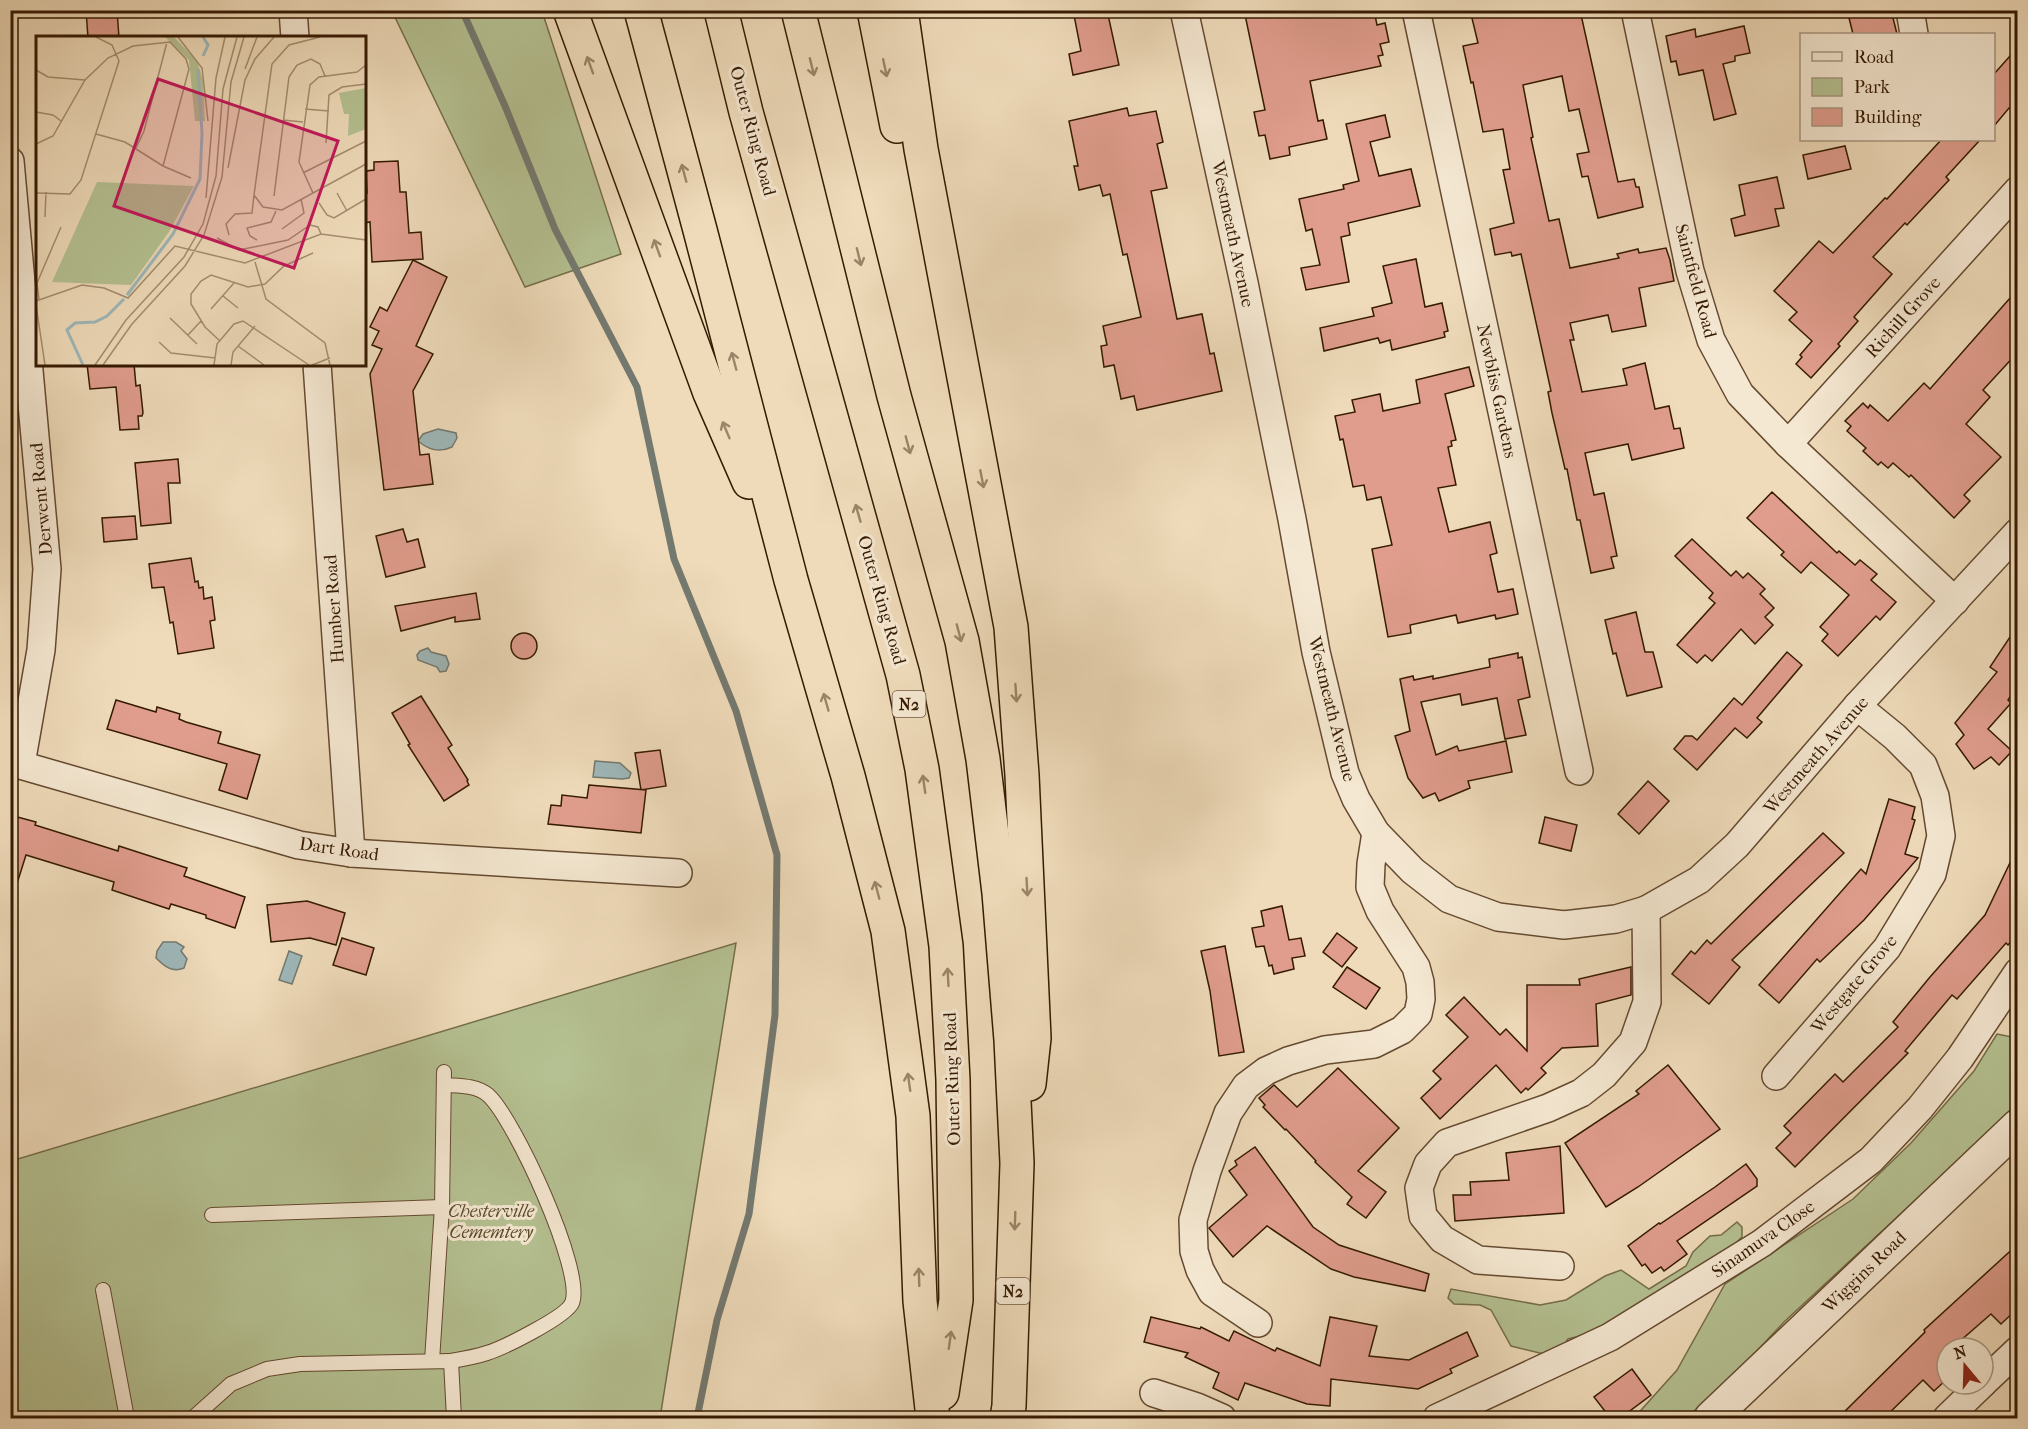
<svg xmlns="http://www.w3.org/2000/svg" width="2028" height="1429" font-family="'IM FELL French Canon',serif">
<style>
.green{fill:#b5c192;stroke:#756e4a;stroke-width:1.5}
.water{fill:#9eb8ba;stroke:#747970;stroke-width:1.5}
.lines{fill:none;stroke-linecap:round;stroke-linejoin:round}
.stream{stroke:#747970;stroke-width:7}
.building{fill:#e09d8d;stroke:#351a02;stroke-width:1.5}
.service-casing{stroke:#644a30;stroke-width:16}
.minor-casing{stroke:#644a30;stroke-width:30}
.tertiary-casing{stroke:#644a30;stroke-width:36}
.motorway-casing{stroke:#351a02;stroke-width:36}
.service{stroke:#f5e8d2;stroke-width:14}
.minor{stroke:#f5e8d2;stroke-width:27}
.tertiary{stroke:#f5e8d2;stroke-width:33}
.motorway{stroke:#efdbba;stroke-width:33}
.oneway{stroke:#9b8467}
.labels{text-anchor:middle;stroke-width:6;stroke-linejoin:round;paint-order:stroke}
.shield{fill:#f5e8d2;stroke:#6f5840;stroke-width:1.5}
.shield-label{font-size:16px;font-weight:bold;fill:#351a02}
.street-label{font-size:18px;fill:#351a02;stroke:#f5e8d2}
.park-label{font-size:18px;font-style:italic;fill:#5b4c2d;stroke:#f5e8d2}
.inset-river{fill:none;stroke:#9eb8ba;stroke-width:3}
.inset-road{fill:none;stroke:#a58e70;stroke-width:1.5}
.view{fill:#c2185b;fill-opacity:0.15;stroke:#c2185b;stroke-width:3}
.inset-edge{fill:none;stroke:#351a02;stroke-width:3}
</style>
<rect width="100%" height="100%" fill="#efdbba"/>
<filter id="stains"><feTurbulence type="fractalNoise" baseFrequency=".00333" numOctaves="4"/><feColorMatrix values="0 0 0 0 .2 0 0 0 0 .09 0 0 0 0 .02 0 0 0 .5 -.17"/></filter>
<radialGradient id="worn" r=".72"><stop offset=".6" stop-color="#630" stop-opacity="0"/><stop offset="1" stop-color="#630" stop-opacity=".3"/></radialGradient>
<g class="green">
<path d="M392,11H542L621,254L525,287Z"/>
<path d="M736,943L660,1418H11V1161Z"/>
<path d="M1997,1034L2017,1038V1106L1784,1322L1718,1392L1685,1418H1634L1677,1370L1725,1284L1853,1199L1911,1143L1974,1071Z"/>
<path d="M1737,1222L1742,1227V1237L1729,1250L1600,1331L1568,1339L1560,1351L1548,1355L1511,1346L1491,1310L1480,1305L1454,1304L1448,1298L1451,1289L1540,1305L1566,1300L1605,1276L1621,1270L1649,1289L1686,1266L1693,1252L1710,1236L1721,1235Z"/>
</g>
<g class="water">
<path d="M438,429L456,433L457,438L452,447C439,453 429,450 418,441L423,434Z"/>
<path d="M428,648L431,652L446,656L449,664L446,671L440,672L437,667L418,660L417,655L420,651Z"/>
<path d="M595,761L620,763L631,773L629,778L622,779L593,777Z"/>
<path d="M163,942H176L184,947L181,951L187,959L184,968C172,973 164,966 156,958L157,951Z"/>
<path d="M289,951L302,956L292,984L279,980Z"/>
</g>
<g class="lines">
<path class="stream" d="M462,10L505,106L555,229L637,387L674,559L736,711L777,855L775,1015L749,1214L717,1320L697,1418"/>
</g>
<g class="building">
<path d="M86,10H117L119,38H88Z"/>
<path d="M1073,10H1107L1119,65L1073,75L1069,54L1081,51Z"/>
<path d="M1244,10H1361L1363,17L1375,15L1377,25L1385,23L1389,42L1380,44L1383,55L1378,56L1381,66L1310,81L1318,121L1323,120L1327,139L1289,147L1290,155L1270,159L1265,135L1259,136L1254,112L1265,110Z"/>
<path d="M1470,10H1580L1618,182L1634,179L1636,187H1639L1643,207L1598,218L1588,176L1582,177L1577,154L1589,152L1579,109L1569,111L1562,76L1523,85L1533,137L1531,138L1549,221L1559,219L1570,268L1619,258L1617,254L1638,249L1639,253L1666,248L1670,260L1674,281L1639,288L1646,326L1612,332L1608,315L1570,323L1574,340H1570L1582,392L1627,385L1623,369L1645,363L1655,409L1669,406L1674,429L1680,428L1684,448L1632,460L1628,444L1585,453L1594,495L1604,493L1617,556L1611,557L1614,568L1591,573L1580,520H1577L1567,469H1565L1552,413L1548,392L1551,391L1521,254L1512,256L1511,252L1495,255L1490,229L1514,223L1503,170L1510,169L1503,129L1483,132L1473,82L1471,83L1463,46L1478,43Z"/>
<path d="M1847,10H1891L1897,34H1853Z"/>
<path d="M1744,26L1750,53L1735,56V61L1723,64L1736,114L1714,120L1703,70L1679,75L1676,61L1671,62L1666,36L1695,29L1696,37Z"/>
<path d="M2018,47V116L2009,108L1994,126V74Z"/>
<path d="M1127,108L1129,116L1156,111L1163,142L1157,144L1167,188L1151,191L1177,319L1202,314L1210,354L1214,353L1222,391L1137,410L1134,396L1121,399L1114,365L1104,367L1101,346L1107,345L1103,326L1141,317L1127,254L1123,255L1110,194L1103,196L1100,185L1079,190L1074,166H1078L1069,121Z"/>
<path d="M1385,115L1390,137L1370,142L1379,176L1411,169L1420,206L1348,223L1350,235L1341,237L1349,282L1306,290L1301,268L1320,265L1312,229L1306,231L1299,199L1344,189L1343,185L1359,181L1346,124Z"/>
<path d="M1941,140H1980L1946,177L1949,180L1907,225L1905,223L1873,257L1892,274L1854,317L1858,321L1838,344L1840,346L1811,378L1796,364L1802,357L1800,355L1812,341L1789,320L1797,312L1774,291L1819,241L1833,253L1885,198L1887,199Z"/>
<path d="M1845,146L1851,169L1808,179L1803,155Z"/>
<path d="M398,161L400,192H406L409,233L421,232L423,259L372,262L370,222L364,223V193H367L366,171L374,170V162Z"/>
<path d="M1777,177L1784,208L1775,209L1779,226L1735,236L1731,219L1745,215L1739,185Z"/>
<path d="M1416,259L1425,307L1442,303L1448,331L1444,332L1445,337L1392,350L1390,340L1380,343L1378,338L1324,351L1320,328L1374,316L1372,308L1392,303L1383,266Z"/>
<path d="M413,260L447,277L416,346L433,354L413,391L420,455L429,454L433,484L384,490L370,374L382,349L372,345L379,331L370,327L380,307L387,311Z"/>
<path d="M2018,289V352L1983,390L1990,397L1966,424L2001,457L1964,495L1970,501L1954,518L1911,475L1909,477L1893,463L1888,468L1881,462L1878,465L1863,451L1866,448L1847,431L1851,426L1845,421L1863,403L1868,408L1870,405L1888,421L1924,383L1930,389Z"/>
<path d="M87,364H134L136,386L140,385L143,413L142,416H138L139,429L120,430L116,387L90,389Z"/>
<path d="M1469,367L1474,386L1445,394L1456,440L1451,441L1452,446L1448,447L1456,485L1438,488L1449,532L1490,522L1497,553L1490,555L1498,592L1513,589L1518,614L1496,619L1495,615L1458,623L1456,615L1410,625L1411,633L1388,637L1372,549L1392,545L1381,497L1367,500L1364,485L1353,487L1343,439L1340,440L1335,416L1355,412L1352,400L1380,394L1383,411L1420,403L1416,380Z"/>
<path d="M178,459L180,483H168L171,523L141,526L135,463Z"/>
<path d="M1772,492L1837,553L1839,551L1855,565L1860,560L1877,574L1871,580L1896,602L1880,620L1876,616L1838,656L1822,641L1828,634L1820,627L1849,595L1811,562L1801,573L1781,555L1784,552L1747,518Z"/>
<path d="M135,516L137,539L104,542L102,518Z"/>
<path d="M403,529L407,542L418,539L425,567L386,577L376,536Z"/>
<path d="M1692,539L1731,576L1736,571L1743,578L1748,573L1765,589L1760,594L1774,608L1765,617L1773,625L1755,644L1741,629L1712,661L1705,655L1697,663L1677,645L1715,603L1709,598L1713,593L1675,556Z"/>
<path d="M191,558L195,582L198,581L199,588L203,587L204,599L212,597L215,620L210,621L214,648L178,654L173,622L170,623L164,587L152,588L149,564Z"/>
<path d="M476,593L480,619L455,622V617L401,631L395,606Z"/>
<path d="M1636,612L1645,652H1653L1662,687L1627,696L1616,653L1613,654L1605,620Z"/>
<path d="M2018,625V685L2008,700L2011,703L1988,729L2012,751L1999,765L1991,757L1974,769L1956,744L1964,735L1955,723L1997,672L1990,667Z"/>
<circle cx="524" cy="646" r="13"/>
<path d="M1787,652L1802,665L1757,718L1762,722L1747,738L1735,728L1697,770L1674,749L1685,736H1692L1697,740L1734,698L1742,705Z"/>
<path d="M1518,653V658L1522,657L1530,697L1518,700L1526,735L1505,739L1497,698L1462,705L1460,694L1421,702L1436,755L1457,746L1459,751L1506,741L1512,772L1468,781L1470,788L1439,801L1435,793L1423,798L1408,778L1395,736L1410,731L1400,679L1413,676L1414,680L1433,676V679L1490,667L1489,659Z"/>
<path d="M421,696L452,745L448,748L468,780L467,781L469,785L444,801L408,745L410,744L392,713Z"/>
<path d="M116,700L156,712L157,707L180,714L179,719L186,722L221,732L218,743L260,755L247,799L219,790L227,764L107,729Z"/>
<path d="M660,750L666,786L641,790L635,753Z"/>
<path d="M1648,781L1669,801L1639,834L1618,814Z"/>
<path d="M589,785L646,790L641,833L548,824L551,805L561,806L562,795L587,798Z"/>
<path d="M1889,799L1915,807L1912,819L1915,820L1905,854L1918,858L1864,920L1820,962L1817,959L1779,1003L1759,985L1861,869L1866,874Z"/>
<path d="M10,815L36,822L35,825L118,851L119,846L187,868L184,876L245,897L235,928L206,918V915L171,904L169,909L112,890L114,882L26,855L15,890L10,889Z"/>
<path d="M1545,817L1577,825L1571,851L1539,843Z"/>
<path d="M1823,833L1844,853L1732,960L1740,967L1709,1004L1672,974L1691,951L1695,954L1707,940L1711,944Z"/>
<path d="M2018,846V907L2011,920L2018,925V934L2008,945L2006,943L1957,999L1952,995L1905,1051L1908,1053L1795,1167L1776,1148L1791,1133L1784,1126L1835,1074L1843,1082L1898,1027L1893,1022L1930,977L1985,915Z"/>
<path d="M307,901L345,913L336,945L310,938L271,942L267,905Z"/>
<path d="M1282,906L1289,940L1301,938L1305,956L1292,958L1294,969L1274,974L1272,965L1269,966L1264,946L1256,947L1252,928L1264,926L1261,911Z"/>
<path d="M1337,933L1357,948L1342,967L1323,952Z"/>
<path d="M342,938L374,948L366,975L333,965Z"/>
<path d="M1225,946L1244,1052L1219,1056L1210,991L1201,951Z"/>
<path d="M1347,967L1380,988L1366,1009L1333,987Z"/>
<path d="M1631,967V995L1596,1004L1598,1046L1562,1048L1541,1068L1546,1073L1528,1090L1526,1088L1521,1093L1496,1065L1440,1119L1421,1098L1441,1079L1433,1071L1468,1037L1446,1015L1464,997L1500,1035L1506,1029L1527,1051V985H1580L1579,979Z"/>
<path d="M1668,1065L1720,1129L1638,1187L1606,1207L1565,1143L1639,1094L1636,1091Z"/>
<path d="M1338,1068L1399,1128L1358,1171L1386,1192L1366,1218L1347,1204L1352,1197L1315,1162L1316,1161L1286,1129L1285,1130L1263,1107L1265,1105L1259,1098L1274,1085L1297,1107Z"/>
<path d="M1560,1146L1564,1213L1455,1221L1453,1195H1471L1470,1182L1509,1180L1506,1153Z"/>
<path d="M1255,1147L1313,1227L1339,1245L1429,1274L1425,1291L1354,1277L1331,1269L1267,1226L1233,1257L1209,1228L1247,1195L1229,1171L1237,1165L1235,1161Z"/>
<path d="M1746,1164L1757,1179V1186L1677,1241L1687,1254L1664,1271L1661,1267L1652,1273L1645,1264L1642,1266L1628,1246L1659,1223L1660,1224L1715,1187Z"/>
<path d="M2018,1244V1287L2011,1295L2018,1301V1308L2001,1324L1991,1314L1952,1348H1947V1352L1941,1358L1947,1365V1379L1934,1391L1923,1380L1883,1419H1837L1925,1332L1924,1330Z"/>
<path d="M1151,1317L1200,1329L1201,1327L1229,1341L1234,1331L1275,1351L1277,1348L1320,1366L1330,1317L1377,1326L1369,1356L1409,1360L1467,1332L1478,1356L1450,1369L1452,1373L1418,1389L1331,1379L1330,1406L1307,1404L1245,1383L1238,1400L1213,1388L1219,1373L1185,1357L1188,1353L1144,1342Z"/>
<path d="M1632,1369L1651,1395L1619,1419H1611L1594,1397Z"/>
</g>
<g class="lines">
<g class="service-casing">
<g id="service">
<path d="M445,1085C459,1086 476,1085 488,1095C514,1118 585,1272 572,1303C566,1317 503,1348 487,1353C475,1357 463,1359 451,1361"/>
<path d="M212,1215L442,1207"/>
<path d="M103,1290L127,1418"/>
<path d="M432,1361L442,1207L444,1072"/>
<path d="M193,1418L231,1384L267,1369L300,1364L451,1361L454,1418"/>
</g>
</g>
<g class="minor-casing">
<g id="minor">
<path d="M293,10L295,38"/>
<path d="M1184,10L1244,283L1292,519L1316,652L1345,773L1356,799L1376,833L1413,871L1449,899L1498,917L1564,925L1616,919L1646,910L1699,880L1737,845L1857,706L2018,532"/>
<path d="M1416,10L1579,771"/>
<path d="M1635,10L1690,271L1711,340L1740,394L1788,444L1955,601"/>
<path d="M1910,10L1914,34"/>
<path d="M10,161L47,569L41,650L21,764"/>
<path d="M317,364L351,853"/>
<path d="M1788,444L2018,190"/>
<path d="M10,762L299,845L351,853L678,873"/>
<path d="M1776,1076L1887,948L1932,874L1941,836L1935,796L1923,765L1895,737L1857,706"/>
<path d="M1560,1266L1478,1260L1442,1239L1423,1216L1419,1188L1428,1164L1447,1143L1548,1108L1581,1093L1604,1075L1633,1042L1647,1002L1646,910"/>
<path d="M1258,1323L1212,1292L1200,1270L1194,1251L1193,1220L1207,1171L1228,1113L1246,1086L1266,1071L1288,1061L1325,1050L1374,1044L1402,1030L1418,1014L1421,999L1420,982L1416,967L1380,911L1370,887L1371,864L1376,833"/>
<path d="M1983,1383L2018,1350"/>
<path d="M1154,1393L1197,1407L1222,1418"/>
<path d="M1437,1418L1610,1337L1762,1243L1871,1160L1920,1108L1960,1058L2018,972"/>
<path d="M1947,1418L1982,1384"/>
</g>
</g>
<g class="tertiary-casing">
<path id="tertiary" d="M1711,1418L2018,1126"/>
</g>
<g class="motorway-casing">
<g id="motorway">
<path d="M570,10L710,393L749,482"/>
<path d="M641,10L700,230L791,580L848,776L888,931L913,1116L920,1301L933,1418"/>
<path d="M721,10L746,112L903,675L922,769L946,946L953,1080L956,1300L942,1393"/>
<path d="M798,10L894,396L962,641L983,759L999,893L1011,1040L1017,1163L1009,1406L1007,1418"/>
<path d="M874,10L897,126"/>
<path d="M901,10L921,149L1011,627L1022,775L1034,1038L1029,1084"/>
</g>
</g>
<use href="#service" class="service"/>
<use href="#minor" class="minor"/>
<use href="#tertiary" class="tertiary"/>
<use href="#motorway" class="motorway"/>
</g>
<defs><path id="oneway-shaft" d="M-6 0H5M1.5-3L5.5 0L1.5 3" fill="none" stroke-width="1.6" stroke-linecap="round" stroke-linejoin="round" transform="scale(1.5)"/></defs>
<g class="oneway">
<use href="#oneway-shaft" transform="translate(590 65) rotate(-110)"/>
<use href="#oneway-shaft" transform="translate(812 67) rotate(76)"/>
<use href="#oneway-shaft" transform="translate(885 68) rotate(78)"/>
<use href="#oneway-shaft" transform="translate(684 173) rotate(-105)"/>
<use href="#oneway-shaft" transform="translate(657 248) rotate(-110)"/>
<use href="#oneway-shaft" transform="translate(859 257) rotate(76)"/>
<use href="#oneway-shaft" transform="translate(734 361) rotate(-105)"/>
<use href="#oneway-shaft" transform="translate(726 430) rotate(-113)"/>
<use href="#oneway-shaft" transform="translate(908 445) rotate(75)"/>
<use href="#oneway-shaft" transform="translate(982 479) rotate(79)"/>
<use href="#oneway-shaft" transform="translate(858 513) rotate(-106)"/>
<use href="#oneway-shaft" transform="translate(959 633) rotate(75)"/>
<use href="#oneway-shaft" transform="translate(1016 693) rotate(86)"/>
<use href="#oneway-shaft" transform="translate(826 702) rotate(-106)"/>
<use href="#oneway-shaft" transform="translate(924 784) rotate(-98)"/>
<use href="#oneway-shaft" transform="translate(1027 887) rotate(87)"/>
<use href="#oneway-shaft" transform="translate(877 890) rotate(-105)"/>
<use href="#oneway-shaft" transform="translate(948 977) rotate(-93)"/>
<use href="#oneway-shaft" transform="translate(909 1082) rotate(-98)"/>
<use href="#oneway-shaft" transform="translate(1015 1221) rotate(92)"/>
<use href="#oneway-shaft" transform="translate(919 1277) rotate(-92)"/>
<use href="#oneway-shaft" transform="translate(950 1340) rotate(-82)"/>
</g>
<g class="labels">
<g class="shield">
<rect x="892.5" y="691" width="33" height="26" rx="4.5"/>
<rect x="996.5" y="1278" width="33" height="26" rx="4.5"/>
</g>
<g class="shield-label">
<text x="909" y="710">N2</text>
<text x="1013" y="1297">N2</text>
</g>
<g class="street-label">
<text transform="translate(753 131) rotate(75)" y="6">Outer Ring Road</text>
<text transform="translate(1233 234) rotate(78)" y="6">Westmeath Avenue</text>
<text transform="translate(1696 281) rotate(75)" y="6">Saintfield Road</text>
<text transform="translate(1903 317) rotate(-48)" y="6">Richill Grove</text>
<text transform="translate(1497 391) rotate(78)" y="6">Newbliss Gardens</text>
<text transform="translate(41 499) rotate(-95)" y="6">Derwent Road</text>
<text transform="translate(882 600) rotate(74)" y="6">Outer Ring Road</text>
<text transform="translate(334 609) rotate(-94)" y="6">Humber Road</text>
<text transform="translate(1332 709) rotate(76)" y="6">Westmeath Avenue</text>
<text transform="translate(1816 755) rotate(-49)" y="6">Westmeath Avenue</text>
<text transform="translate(339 849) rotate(8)" y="6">Dart Road</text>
<text transform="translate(1854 984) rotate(-50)" y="6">Westgate Grove</text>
<text transform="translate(952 1079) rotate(-92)" y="6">Outer Ring Road</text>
<text transform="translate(1763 1239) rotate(-35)" y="6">Sinamuva Close</text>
<text transform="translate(1864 1272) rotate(-44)" y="6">Wiggins Road</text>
</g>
<g class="park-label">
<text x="491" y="1217">Chesterville<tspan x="491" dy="21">Cememtery</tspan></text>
</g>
</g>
<g transform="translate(36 36)">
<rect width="330" height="330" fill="#efdbba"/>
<path d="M129,1H138L161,25L167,44L169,85H159L153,24ZM330,52V93L312,100L313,78H308L303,57ZM61,146L158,150L133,196L95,249L16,246Z" fill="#b5c192"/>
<path class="inset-river" d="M167,1L172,9L167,20M91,259L137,198L164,143L166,97L162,33M47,329L31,294L39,287L59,286L71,280L88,263"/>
<path class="inset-road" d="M142,1L166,32L172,85M284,1L253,9L236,28L218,159L227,171L246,174L330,128M209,33L221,1M0,34L12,41L49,44M269,73L293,75M0,76L17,79L25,85M247,84L267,86M60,98L89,106L127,130L155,142M290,107L293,59L306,51L330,48M0,108L17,100L49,44L72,22L97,10L134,6L150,23L153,33L127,130M100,112L108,95L131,6M192,132L209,44L219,23L238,1M267,137L330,105M0,157L34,158L45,144L83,25L76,9L60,1M277,157L263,126L274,49L283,41L321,36L330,29M301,157L311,175M238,160L253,41L261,29L275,23L284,28L289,40M170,162L180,42L189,1M283,167L291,179L298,182L330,163M9,181L10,156M246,193L268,177L265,163M193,199L190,188L199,178L216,177L218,159M181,202L203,214L252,204L274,189L282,191L285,198M221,204L214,200L211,192L235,186L240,175M219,226L230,263L289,307L294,329M187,260L202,272M3,263L1,247L25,191M0,265L46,249L68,252L92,262L139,210L209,227L285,198L330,204M0,269L9,329M175,273L198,247M134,282L161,308M152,299L165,285M184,305L169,291L155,268V258L165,245L175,239L212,251L229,248L248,230L277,217M123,306L135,317L179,322M202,310L228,329M59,329L90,284L148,221L167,188L180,140L187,53L201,1M67,329L96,288L149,230L168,199L186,141L195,46L208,1M178,329L181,308L198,288L207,285L273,329M195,329L197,316L219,290M276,329L294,322"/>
<path class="view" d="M122,43L302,105L258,232L78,170Z"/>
<rect width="330" height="330" class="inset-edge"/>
</g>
<rect width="2028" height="1429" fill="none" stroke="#efdbba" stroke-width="36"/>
<rect x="12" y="12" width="2004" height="1405" fill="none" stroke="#351a02" stroke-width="3"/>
<rect x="18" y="18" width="1992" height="1393" fill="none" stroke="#351a02" stroke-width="1.5"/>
<rect x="1800" y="33" width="195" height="108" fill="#f5e8d2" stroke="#a8967f" stroke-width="1.5"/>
<rect x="1812" y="52" width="30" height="9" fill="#f5e8d2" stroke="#a8967f" stroke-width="1.5"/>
<text x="1854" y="63" font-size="18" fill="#351a02">Road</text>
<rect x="1812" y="78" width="30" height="18" fill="#b5c192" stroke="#a8967f" stroke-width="1.5"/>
<text x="1854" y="93" font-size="18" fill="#351a02">Park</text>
<rect x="1812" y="108" width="30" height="18" fill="#e09d8d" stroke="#a8967f" stroke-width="1.5"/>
<text x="1854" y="123" font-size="18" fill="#351a02">Building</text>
<g transform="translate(1965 1366) rotate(341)"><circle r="28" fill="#f5e8d2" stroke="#a8967f" stroke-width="1.5"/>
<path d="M0-4.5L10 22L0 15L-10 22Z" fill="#8f2418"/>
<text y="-9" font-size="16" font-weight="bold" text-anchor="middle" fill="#351a02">N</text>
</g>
<rect width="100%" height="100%" filter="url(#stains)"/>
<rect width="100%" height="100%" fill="url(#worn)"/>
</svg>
